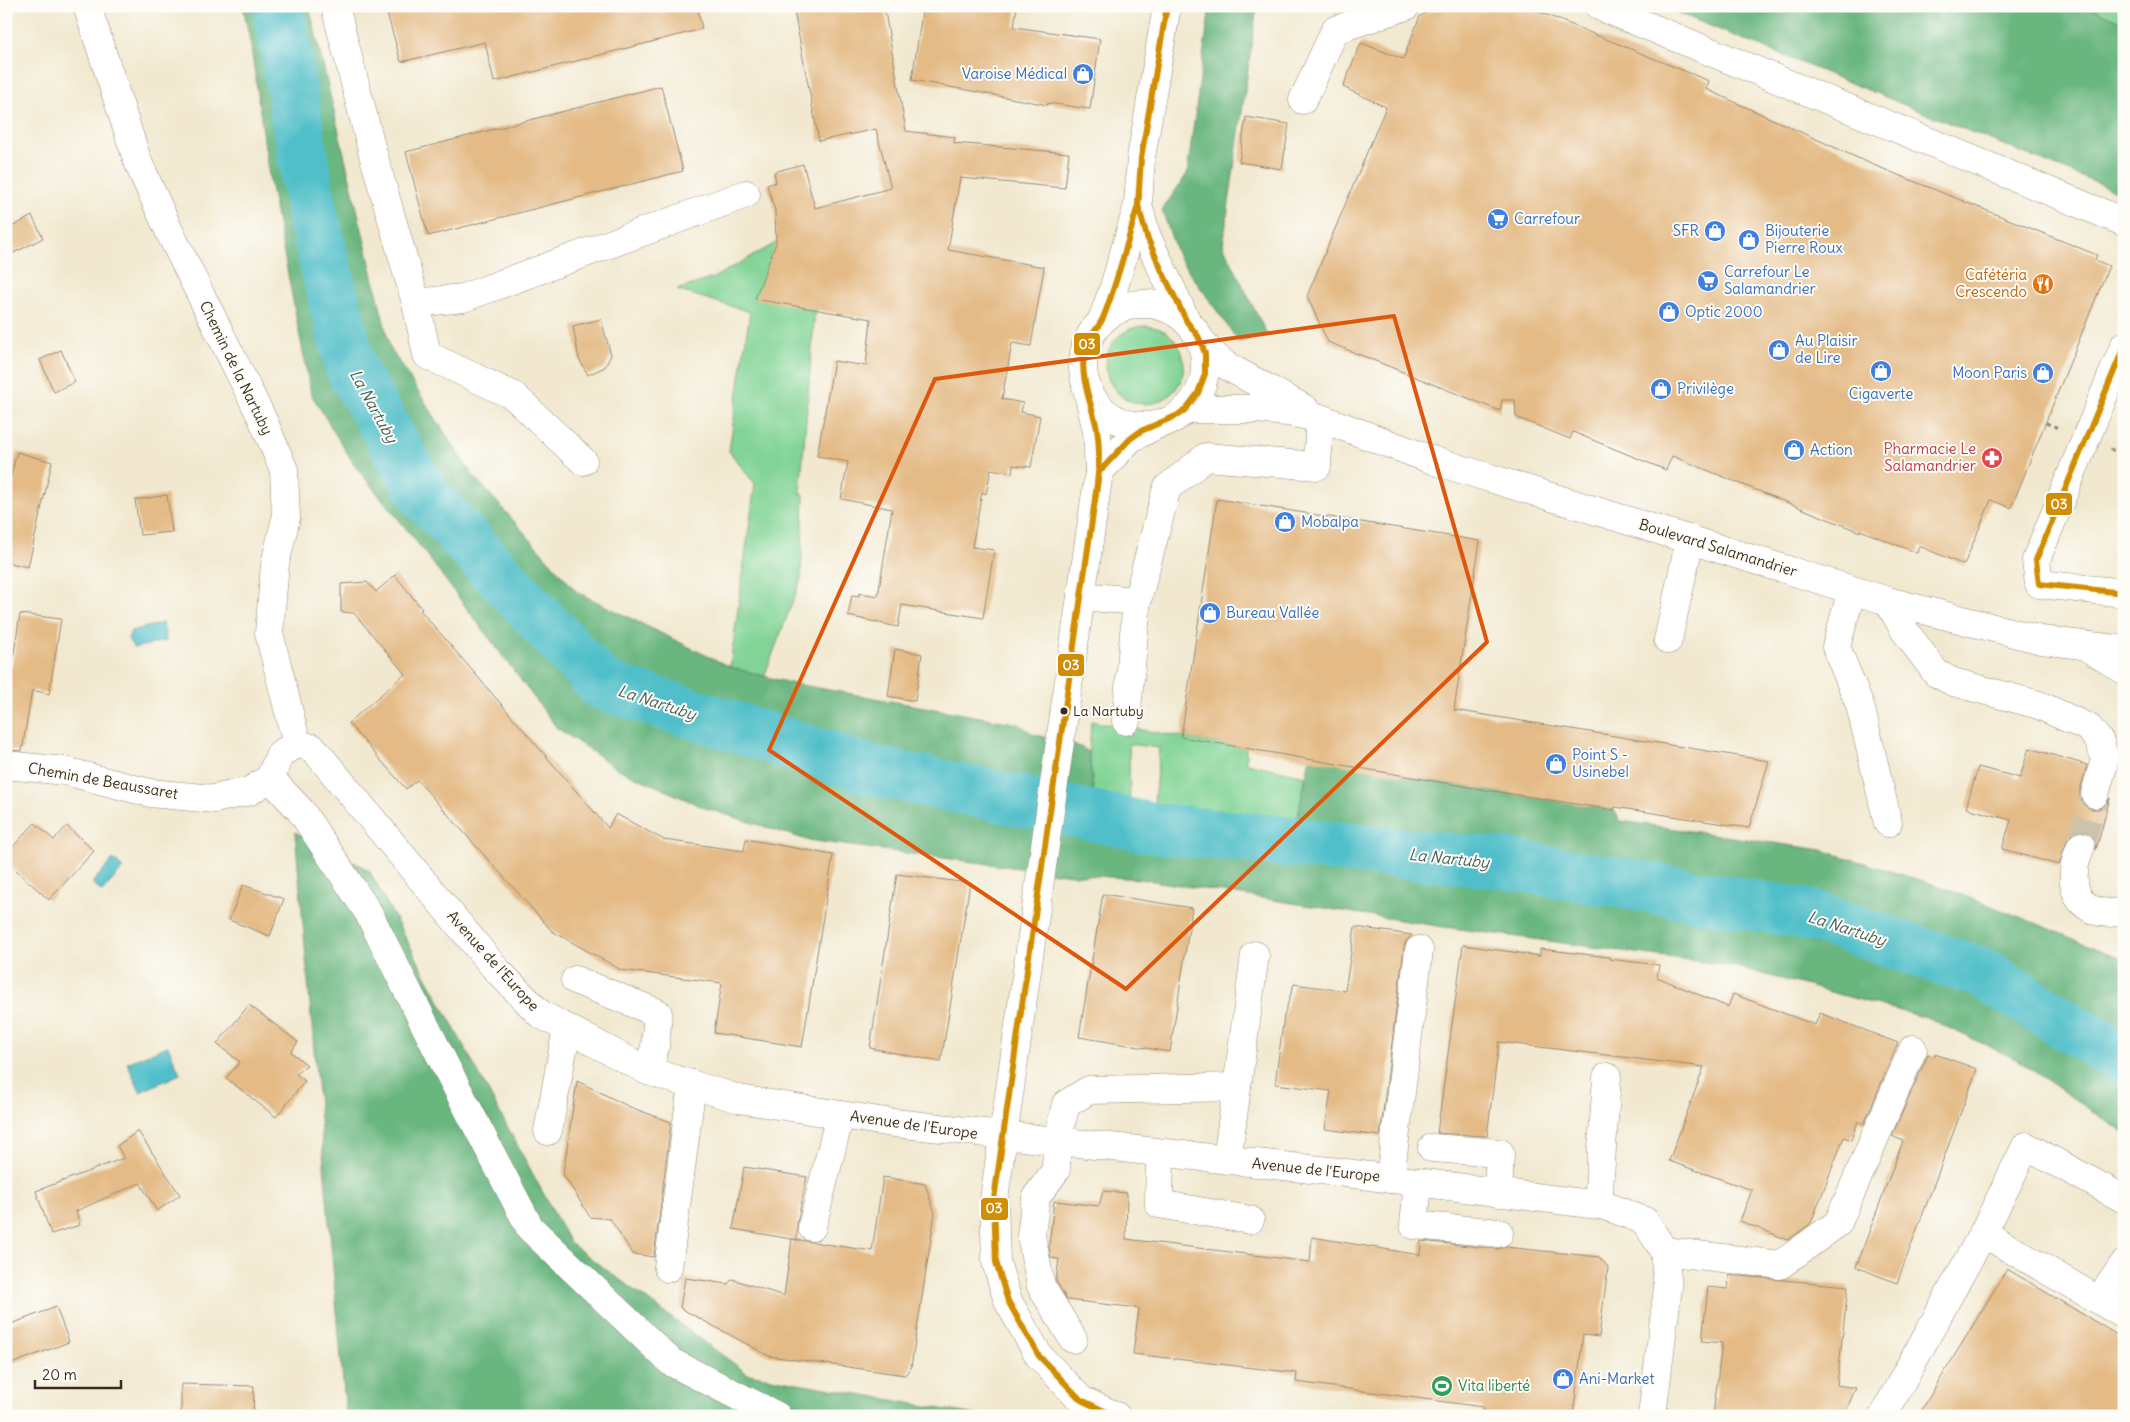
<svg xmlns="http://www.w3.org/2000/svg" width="2130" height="1422" font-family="Delius,sans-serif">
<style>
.green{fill:#82d496;stroke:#5e7f5a}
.forest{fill:#69b67f;stroke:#52704e}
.water{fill:#51bfc9;stroke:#467474}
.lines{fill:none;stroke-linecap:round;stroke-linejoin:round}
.river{stroke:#51bfc9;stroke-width:51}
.building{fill:#e4bb87}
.minor-tunnel{stroke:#cdc2ac;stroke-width:28;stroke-dasharray:28 14;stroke-linecap:butt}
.minor-casing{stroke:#968976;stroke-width:29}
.major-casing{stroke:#968976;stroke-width:29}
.path{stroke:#968976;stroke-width:3;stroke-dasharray:4 4;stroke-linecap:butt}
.minor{stroke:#fff;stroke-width:28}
.major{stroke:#fff;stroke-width:28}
.bus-1-casing{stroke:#fdfcf7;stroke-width:10}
.bus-1{stroke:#d18d06;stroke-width:6}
.marked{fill:none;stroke:#df570d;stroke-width:4;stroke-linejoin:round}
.bus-dot{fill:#3b2a1e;stroke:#fdfcf7;stroke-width:2}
.labels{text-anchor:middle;stroke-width:4;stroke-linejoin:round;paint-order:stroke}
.bus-label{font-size:14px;fill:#3b2a1e;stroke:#fdfcf7;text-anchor:start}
.shop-label{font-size:15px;fill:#366cbe;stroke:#fdfcf7;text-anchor:start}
.food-label{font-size:15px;fill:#c56008;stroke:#fdfcf7;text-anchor:end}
.street-label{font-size:15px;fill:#3b2a1e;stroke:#fdfcf7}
.health-label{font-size:15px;fill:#be3a42;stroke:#fdfcf7;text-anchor:end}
.leisure-label{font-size:15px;fill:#27864d;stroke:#fdfcf7;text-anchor:start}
.water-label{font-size:16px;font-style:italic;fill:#435e5a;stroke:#fdfcf7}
.line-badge{stroke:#fdfcf7;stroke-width:2}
.badge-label{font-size:14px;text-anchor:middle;font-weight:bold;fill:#fff}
</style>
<rect width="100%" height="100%" fill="#fdfcf7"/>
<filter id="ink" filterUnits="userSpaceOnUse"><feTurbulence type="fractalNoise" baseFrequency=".02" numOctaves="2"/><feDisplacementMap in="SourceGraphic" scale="10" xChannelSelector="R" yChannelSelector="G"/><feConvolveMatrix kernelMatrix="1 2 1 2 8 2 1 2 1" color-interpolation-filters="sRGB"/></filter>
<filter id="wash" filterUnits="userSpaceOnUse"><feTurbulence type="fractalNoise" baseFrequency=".0096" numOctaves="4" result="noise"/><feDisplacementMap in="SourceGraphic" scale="20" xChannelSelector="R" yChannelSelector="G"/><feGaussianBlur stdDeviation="1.12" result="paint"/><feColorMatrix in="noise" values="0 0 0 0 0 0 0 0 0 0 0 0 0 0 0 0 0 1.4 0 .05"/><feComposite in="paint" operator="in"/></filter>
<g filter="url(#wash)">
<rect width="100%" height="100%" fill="#f1e8cf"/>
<g class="green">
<path d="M2087,6H2124V23Z"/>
<path d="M776,243L815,309L800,493L804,495L801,579L764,677L730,667L755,484L729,451L750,312L677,290L713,278Z"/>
<circle cx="1145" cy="365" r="39"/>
<path d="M1091,721L1246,748V763L1306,776L1294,836L1193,820L1153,815L1159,748L1129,744L1130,813L1094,799L1089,752Z"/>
</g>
<g class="forest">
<path d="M243,6H309L390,348L471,473L577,592L730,667L790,683L1019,724L1033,734L1081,747L1089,752L1094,799L1130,813L1193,820L1294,836L1310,758L1486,790L1614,810L1620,821L1822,850L1939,886L2038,924L2124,960V1133L2016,1059L1927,1018L1733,966L1437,926L1141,879L1064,874L807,840L705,808L618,769L557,728L413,537L355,466L311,394L269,176L251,46Z"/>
<path d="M1210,6H1257L1223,245L1267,335L1239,342L1178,256L1162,210L1187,174Z"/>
<path d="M1661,6H2087L2124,23V194Z"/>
<path d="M295,832L369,870L570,1243L748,1374L981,1416H346Z"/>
</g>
<g class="water">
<path d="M163,623L166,641L134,648L128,639L131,631Z"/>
<path d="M113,859L123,868L102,892L92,883Z"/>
<path d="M168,1046L180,1074L140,1092L127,1063Z"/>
</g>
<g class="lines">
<path class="river" d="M278,6L312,212L351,369L424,495L602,685L874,771L1151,828L1508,864L1811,915L1982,973L2124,1060"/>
</g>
<g id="blocks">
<g class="building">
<path d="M385,6H697L702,29L494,82L485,42L401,62Z"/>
<path d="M793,6H884L906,131L955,137L954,143L1069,153L1065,188L960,178L948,250L1044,267L1031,346L1012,343L1002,399L1023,403L1021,412L1040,416L1031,467L1013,465L1012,473L991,469L986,494L982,492L972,547L994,550L983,618L902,605L898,627L848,616L852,595L859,596L860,593L878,596L892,509L841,499L848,462L817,456L834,361L866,366L871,319L755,299L776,243L775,211L767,185L776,182L774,172L803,164L815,208L891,188L876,129L819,141Z"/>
<path d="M923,6H1017L1014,27L1100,39L1090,109L1048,103V105L912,80Z"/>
<path d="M1441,6H1525L1709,81L1706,89L1871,164L2097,255L2095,260L2109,266L2011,508L1991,500L1964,565L1919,546L1917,553L1860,530V532L1672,456L1666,470L1573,432L1570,439L1516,417L1515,400H1502L1500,411L1328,342L1307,296L1386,107L1343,87L1361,43L1403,59L1420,16Z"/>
<path d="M661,86L683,171L428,236L406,152Z"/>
<path d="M1246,117L1289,124L1282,169L1239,162Z"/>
<path d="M32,216L43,238L6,257V230Z"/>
<path d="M601,319L611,355L605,367L588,375L579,359L573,326Z"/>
<path d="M61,350L75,382L54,392L40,360Z"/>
<path d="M17,452L52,462L28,567L6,562V474L11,475Z"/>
<path d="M167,495L172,532L140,535L135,500Z"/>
<path d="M1217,499L1480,541L1454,710L1769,761L1749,828L1615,807L1614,810L1486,790L1181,737Z"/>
<path d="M395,575L422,609L420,610L608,828L616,814L664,840L744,851L746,839L833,855L802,1047L714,1033L722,983L621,970L552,931L417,780L406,789L348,723L405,674L354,613L341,612V584L367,582L376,592Z"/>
<path d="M20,614L61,619L49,694L32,690L22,751L6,750V666H12Z"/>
<path d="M895,649L922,654L915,701L888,696Z"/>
<path d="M2029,748L2087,765L2080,790V798L2084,805L2091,809H2099L2106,805L2110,798L2096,850V843L2093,836L2086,831H2079L2072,834L2067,840L2059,865L2002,849L2011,820L1966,808L1978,767L2020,778Z"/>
<path d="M35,823L54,840L67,826L94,851L49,900L6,861V854Z"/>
<path d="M897,874L970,883L941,1062L870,1048Z"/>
<path d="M243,885L284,899L270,936L229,920Z"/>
<path d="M1103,894L1192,908L1170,1052L1079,1037Z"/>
<path d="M1355,927L1412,935L1406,941L1404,948L1380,1136L1325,1129L1331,1091L1275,1084L1284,1016L1294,984L1345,991Z"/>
<path d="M1463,945L1540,956V949L1609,957V959L1659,965L1657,977L1728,1007L1733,994L1815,1025L1820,1013L1898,1043L1864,1124L1858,1121L1851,1140L1844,1137L1811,1223L1788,1240L1740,1221L1752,1190L1669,1161L1704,1067L1499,1042L1487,1136L1437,1133Z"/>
<path d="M249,1005L298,1042L291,1052L307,1065L296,1074L305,1081L276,1117L226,1078L240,1062L217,1044Z"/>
<path d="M1928,1054L1934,1057L1935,1054L1977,1069L1897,1283L1856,1267L1903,1141L1892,1136Z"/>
<path d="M577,1081L630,1107L671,1122L654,1257L633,1254L610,1219L590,1217L563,1174Z"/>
<path d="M138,1131L180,1195L157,1211L140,1183L76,1211L80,1225L51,1234L36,1191L124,1158L117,1146Z"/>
<path d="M744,1167L807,1177L797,1223V1240L733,1229Z"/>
<path d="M883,1177L925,1184L935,1213L911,1367L905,1375L769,1356L680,1308L685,1278L728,1284L732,1279L784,1296L792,1239L872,1251Z"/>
<path d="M1103,1191L1127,1193L1126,1239L1310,1262L1312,1237L1420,1255L1421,1241L1498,1249L1506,1247L1599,1257L1608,1267L1599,1337L1583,1335L1573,1416H1482L1483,1407L1296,1382L1297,1373L1133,1354L1139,1308L1067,1300L1056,1281L1059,1259L1051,1258L1049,1245L1054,1201L1099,1206Z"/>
<path d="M2007,1269L2124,1339V1416H1918Z"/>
<path d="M1729,1275L1848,1286L1837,1385L1856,1388L1844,1415L1820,1412L1819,1416H1713L1722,1343L1702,1341L1708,1287L1728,1289Z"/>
<path d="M56,1307L69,1342L6,1366V1326Z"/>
<path d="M181,1384L254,1386L253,1416H181Z"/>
</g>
</g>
</g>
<g filter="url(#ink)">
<use href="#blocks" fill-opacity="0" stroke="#968976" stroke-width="1"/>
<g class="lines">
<path class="minor-tunnel" d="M2081,846L2095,794"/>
<g class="minor-casing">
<g id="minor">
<path d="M87,6L138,162L170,233L262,418L284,470L286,518L275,564L269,633L297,744"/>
<path d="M335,6L373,154L416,303L427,355L514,396L583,461"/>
<path d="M1599,6L2124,222"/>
<path d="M1303,100L1335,30L1406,6"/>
<path d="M416,303L463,298L746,194"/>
<path d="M2124,346L2036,560L2039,584L2124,593"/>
<path d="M1086,385L1097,431L1099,472L994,1199L996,1262L1008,1301L1039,1356L1081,1400L1116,1416"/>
<path d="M1099,472L1130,439L1160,423"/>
<path d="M1852,590L1836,647L1860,705L1888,823"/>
<path d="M1081,596L1137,601L1126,721"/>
<path d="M1137,601L1167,488L1206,457L1317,466L1320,418"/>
<path d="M1888,601L1905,631L1936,673L1953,682L2039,705L2089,728L2100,742L2105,759L2095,794"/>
<path d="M1668,640L1690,539"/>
<path d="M2085,646L2124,670"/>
<path d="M297,744L313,748L495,968L540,1014L648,1071L739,1099L886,1122L1338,1172L1606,1206L1645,1221L1664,1251L1668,1287L1652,1416"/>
<path d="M6,765L65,771L150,793L214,799L250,791L270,778L280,754L297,744"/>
<path d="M270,778L301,811L368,912L445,1065L530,1228L671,1362L777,1416"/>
<path d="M2081,846C2078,854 2074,863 2074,872C2071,904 2095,918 2124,911"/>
<path d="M575,980L658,1013L655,1047L648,1071"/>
<path d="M548,1131L567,1028"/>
<path d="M1432,1148L1500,1153L1498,1193"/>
<path d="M1160,1154L1159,1204L1250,1220"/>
<path d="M1227,1160L1255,955"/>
<path d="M1390,1179L1419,950"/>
<path d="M1418,1182L1414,1225L1499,1233"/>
<path d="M1598,1205L1607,1077"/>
<path d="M812,1227L840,1115"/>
<path d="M1983,1233L2026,1146L2124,1199"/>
<path d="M1664,1251L1780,1265L1838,1223L1913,1049"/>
<path d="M668,1268L692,1084"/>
<path d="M2099,1300L2124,1264"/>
<path d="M1073,1339L1041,1286L1031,1235L1036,1197L1056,1170L1057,1140L1066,1104L1089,1090L1237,1087"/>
<path d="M1883,1416L1983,1233L2124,1315"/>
</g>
</g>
<g class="major-casing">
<g id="major">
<path d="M1138,205L1147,237L1187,322"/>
<circle cx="1144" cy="365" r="61"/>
<path d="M1102,320L1114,287L1138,205L1141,158L1167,6"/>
<path d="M1199,338L1208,350L1225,365L1305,409"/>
<path d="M1186,409H1256L1287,412L1320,418L1435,461L1888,601L2041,640L2124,650"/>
</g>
</g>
<g class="path">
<path d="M2046,423L2061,429"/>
<path d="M2110,449L2124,455"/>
</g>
<use href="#minor" class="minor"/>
<use href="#major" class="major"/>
<g class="bus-1-casing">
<g id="bus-1">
<path d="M2124,347L2036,560L2039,584L2124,593"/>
<path d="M1095,501C1098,477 1101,453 1097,429C1092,405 1080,379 1084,354C1087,337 1097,331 1103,318C1118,281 1127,243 1138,205L1139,194"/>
<path d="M1115,1416L1081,1400L1039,1356L1008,1301L996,1262L994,1199L1099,472L1130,439L1141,431L1178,415L1186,409L1198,393L1205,374V354L1202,345L1198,336L1187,322L1162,271L1147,237L1138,205L1141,158L1167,6"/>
</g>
</g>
<use href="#bus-1" class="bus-1"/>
</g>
</g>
<path class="marked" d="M1394,316L1487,642L1126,989L769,750L935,379Z"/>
<defs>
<g id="shop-disc" transform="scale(1.125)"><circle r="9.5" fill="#3f7fe0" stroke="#fdfcf7"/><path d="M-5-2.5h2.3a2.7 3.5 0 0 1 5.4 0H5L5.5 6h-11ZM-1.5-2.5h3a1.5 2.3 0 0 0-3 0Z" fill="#fff"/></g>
<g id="supermarket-disc" transform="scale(1.125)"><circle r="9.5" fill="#3f7fe0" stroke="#fdfcf7"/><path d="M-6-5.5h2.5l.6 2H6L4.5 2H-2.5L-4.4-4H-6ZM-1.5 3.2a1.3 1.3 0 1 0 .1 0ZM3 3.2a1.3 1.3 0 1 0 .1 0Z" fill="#fff"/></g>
<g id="restaurant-disc" transform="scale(1.125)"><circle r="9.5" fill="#e8710a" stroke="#fdfcf7"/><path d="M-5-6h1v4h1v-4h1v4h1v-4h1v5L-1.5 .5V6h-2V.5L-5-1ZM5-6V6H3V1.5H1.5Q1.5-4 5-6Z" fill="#fff"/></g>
<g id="pharmacy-disc" transform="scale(1.125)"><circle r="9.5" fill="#e0444e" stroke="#fdfcf7"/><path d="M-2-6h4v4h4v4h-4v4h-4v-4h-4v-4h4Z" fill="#fff"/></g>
<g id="stadium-disc" transform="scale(1.125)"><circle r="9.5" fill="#2e9e5b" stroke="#fdfcf7"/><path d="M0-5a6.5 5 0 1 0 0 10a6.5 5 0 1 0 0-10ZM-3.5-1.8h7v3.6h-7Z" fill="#fff"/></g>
</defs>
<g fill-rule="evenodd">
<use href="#shop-disc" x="1083" y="74"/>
<use href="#supermarket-disc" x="1498" y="219"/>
<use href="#shop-disc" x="1715" y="231"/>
<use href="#shop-disc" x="1749" y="240"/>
<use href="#supermarket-disc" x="1708" y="281"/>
<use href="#restaurant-disc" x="2043" y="284"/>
<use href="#shop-disc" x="1669" y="312"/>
<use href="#shop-disc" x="1779" y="350"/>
<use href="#shop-disc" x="1881" y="371"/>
<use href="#shop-disc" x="2043" y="373"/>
<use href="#shop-disc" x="1661" y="389"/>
<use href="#shop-disc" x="1794" y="450"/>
<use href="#pharmacy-disc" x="1992" y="458"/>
<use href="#shop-disc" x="1285" y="522"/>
<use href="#shop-disc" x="1210" y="613"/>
<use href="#shop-disc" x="1556" y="764"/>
<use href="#shop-disc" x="1563" y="1379"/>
<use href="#stadium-disc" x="1442" y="1386"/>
</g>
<circle class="bus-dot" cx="1064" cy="711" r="4.5"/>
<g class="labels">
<g class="bus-label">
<text x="1073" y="716">La Nartuby</text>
</g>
<g class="shop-label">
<text x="1067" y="79" text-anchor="end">Varoise Médical</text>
<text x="1514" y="224">Carrefour</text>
<text x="1699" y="236" text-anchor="end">SFR</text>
<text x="1765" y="236">Bijouterie<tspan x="1765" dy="17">Pierre Roux</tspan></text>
<text x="1724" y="277">Carrefour Le<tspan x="1724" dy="17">Salamandrier</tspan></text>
<text x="1685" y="317">Optic 2000</text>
<text x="1795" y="346">Au Plaisir<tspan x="1795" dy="17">de Lire</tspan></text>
<text x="2027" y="378" text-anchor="end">Moon Paris</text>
<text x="1677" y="394">Privilège</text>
<text x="1881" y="399" text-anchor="middle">Cigaverte</text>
<text x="1810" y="455">Action</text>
<text x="1301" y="527">Mobalpa</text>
<text x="1226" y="618">Bureau Vallée</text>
<text x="1572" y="760">Point S -<tspan x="1572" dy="17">Usinebel</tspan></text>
<text x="1579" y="1384">Ani-Market</text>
</g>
<g class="food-label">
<text x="2027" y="280">Cafétéria<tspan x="2027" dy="17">Crescendo</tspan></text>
</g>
<g class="street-label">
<text transform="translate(236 368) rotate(64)" y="5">Chemin de la Nartuby</text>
<text transform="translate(1718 548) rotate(17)" y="5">Boulevard Salamandrier</text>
<text transform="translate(103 781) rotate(10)" y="5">Chemin de Beaussaret</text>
<text transform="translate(493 961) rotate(48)" y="5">Avenue de l'Europe</text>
<text transform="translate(914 1125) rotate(8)" y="5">Avenue de l'Europe</text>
<text transform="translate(1316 1170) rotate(6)" y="5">Avenue de l'Europe</text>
</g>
<g class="health-label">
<text x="1976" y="454">Pharmacie Le<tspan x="1976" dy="17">Salamandrier</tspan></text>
</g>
<g class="leisure-label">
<text x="1458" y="1391">Vita liberté</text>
</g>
<g class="water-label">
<text transform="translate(374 406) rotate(61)" y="6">La Nartuby</text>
<text transform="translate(657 702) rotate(18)" y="6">La Nartuby</text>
<text transform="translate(1449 858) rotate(6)" y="6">La Nartuby</text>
<text transform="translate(1847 928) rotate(18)" y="6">La Nartuby</text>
</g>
</g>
<g class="line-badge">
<rect x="1073" y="332" width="28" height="24" rx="5" fill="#d18d06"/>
<rect x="2045" y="492" width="28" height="24" rx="5" fill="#d18d06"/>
<rect x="1057" y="653" width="28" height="24" rx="5" fill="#d18d06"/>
<rect x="980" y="1197" width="29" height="24" rx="5" fill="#d18d06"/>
</g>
<g class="badge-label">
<text x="1087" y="349">03</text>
<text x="2059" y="509">03</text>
<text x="1071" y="670">03</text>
<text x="994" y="1213">03</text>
</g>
<rect width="2130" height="1422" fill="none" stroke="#fdfcf7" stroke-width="25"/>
<path d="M35 1380v8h86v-8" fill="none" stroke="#3b2a1e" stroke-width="2.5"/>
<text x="42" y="1380" font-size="15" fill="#3b2a1e" stroke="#fdfcf7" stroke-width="4" paint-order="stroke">20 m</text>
</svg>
